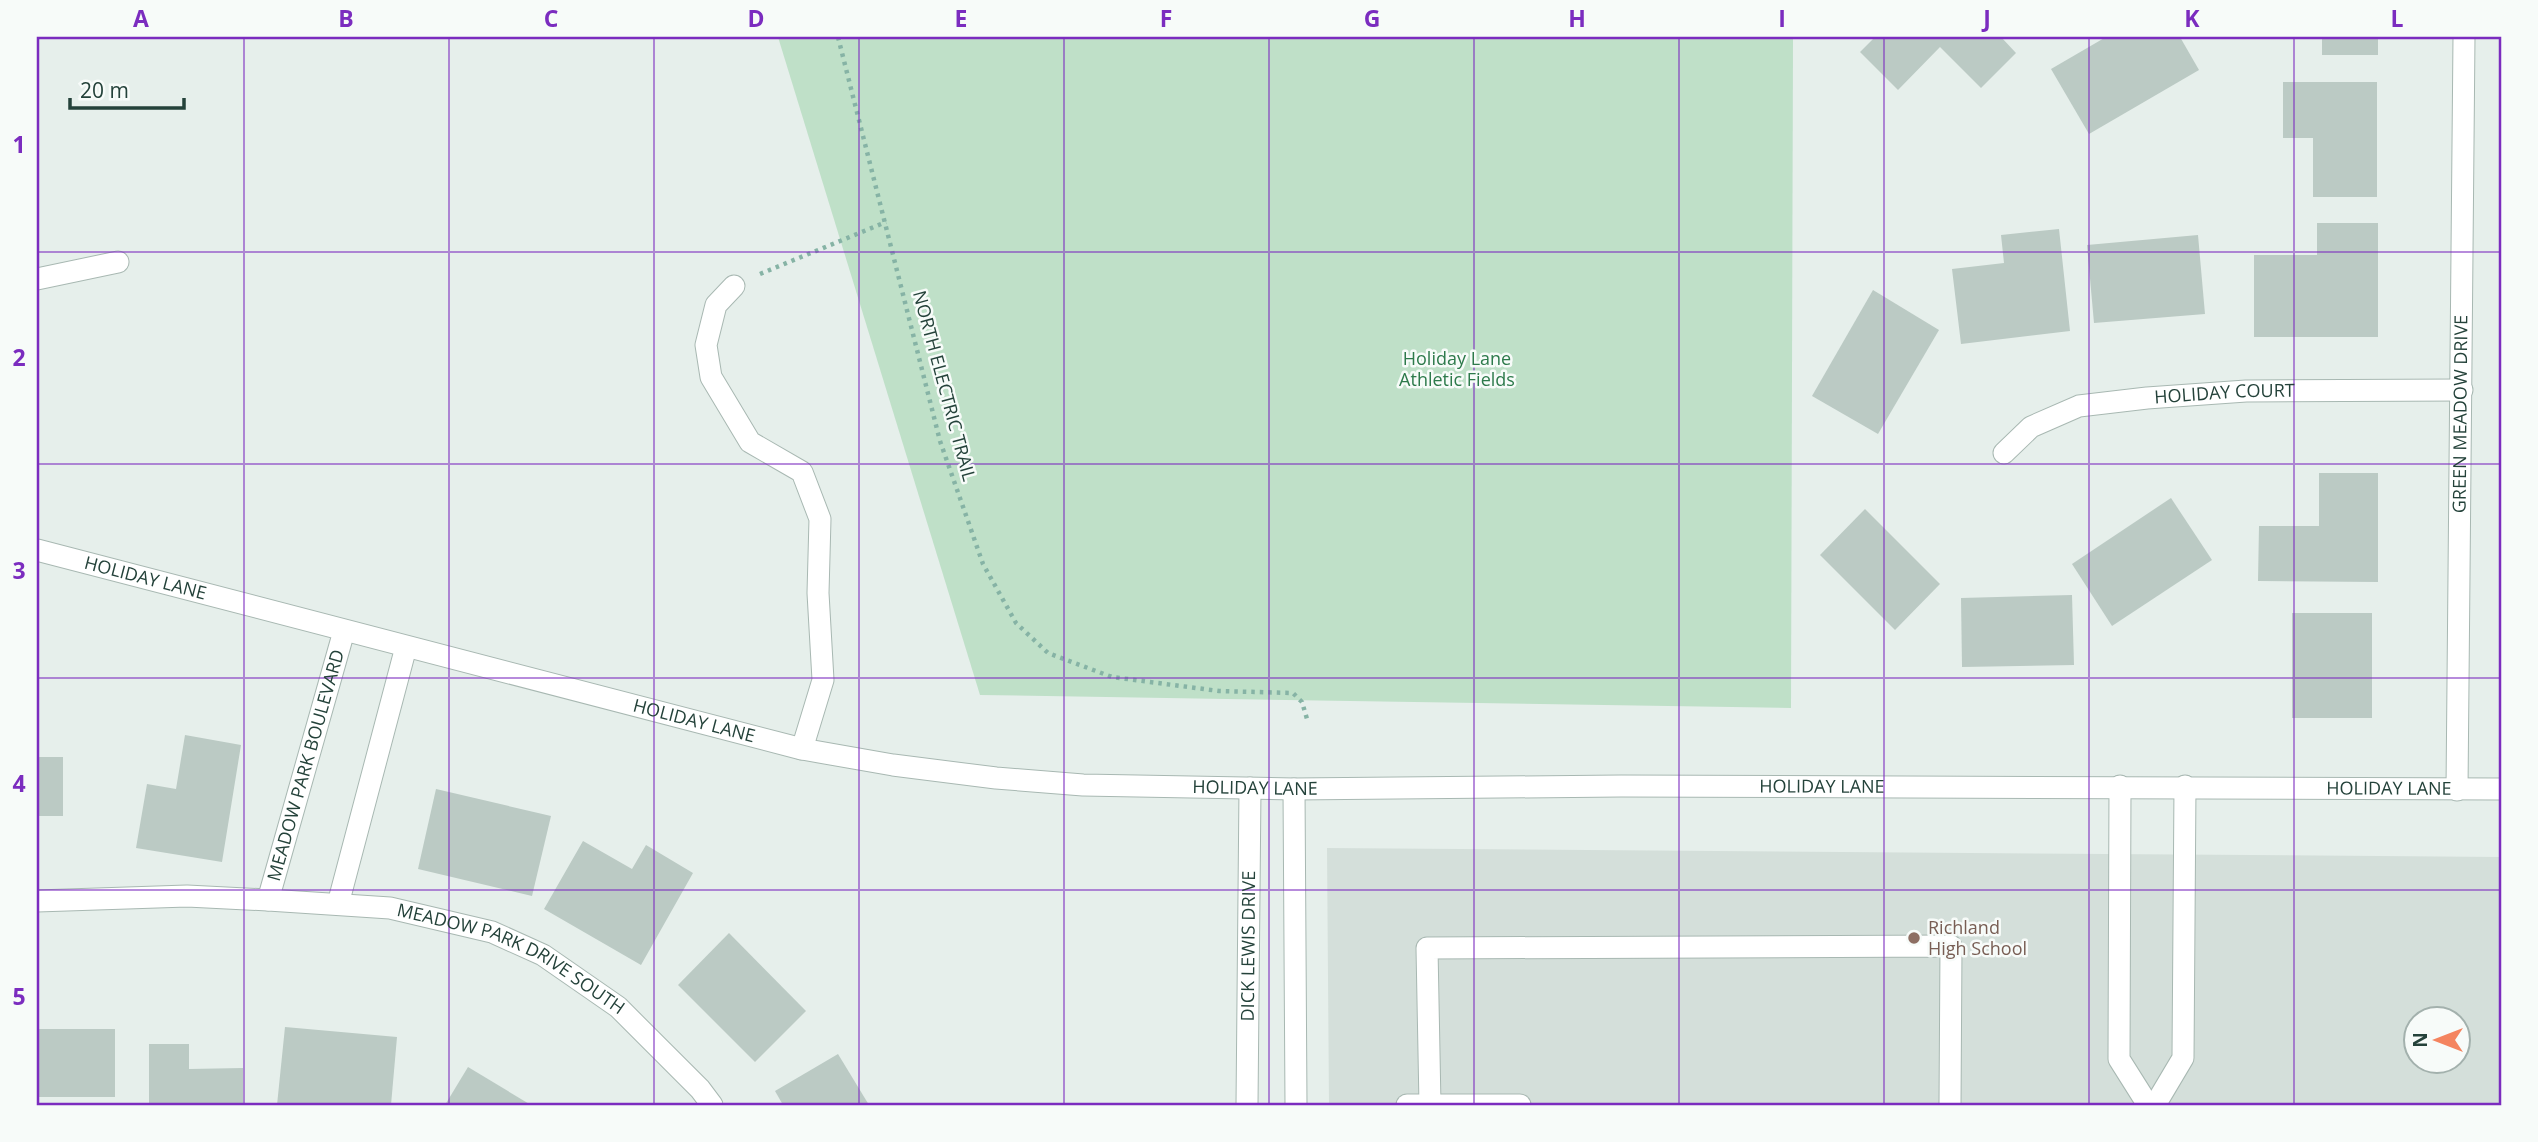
<svg xmlns="http://www.w3.org/2000/svg" width="2538" height="1142" font-family="'Open Sans',sans-serif">
<style>
.built{fill:#d4dfda;fill-rule:evenodd}
.green{fill:#bfe0c8}
.building{fill:#bbcac4}
.lines{fill:none;stroke-linecap:round;stroke-linejoin:round}
.minor-casing{stroke:#a8b8b2;stroke-width:23}
.path{stroke:#86b3a5;stroke-width:4.5;stroke-dasharray:3.5 5;stroke-linecap:butt}
.minor{stroke:#fff;stroke-width:21}
.grid{fill:none;stroke:#7b2cbf;stroke-width:2;stroke-opacity:0.55}
.education-dot{fill:#8d6e63;stroke:#f7fbf9;stroke-width:2.5}
.labels{text-anchor:middle;stroke-width:5;stroke-linejoin:round;paint-order:stroke}
.park-label{font-size:18px;fill:#2d7a4b;stroke:#f7fbf9}
.street-label{font-size:18px;fill:#24423a;stroke:#f7fbf9}
.education-label{font-size:18px;fill:#785e54;stroke:#f7fbf9;text-anchor:start}
.neatline{fill:none;stroke:#7b2cbf;stroke-width:2.5}
.grid-label{font-size:23px;text-anchor:middle;font-weight:bold;fill:#7b2cbf}
</style>
<rect width="100%" height="100%" fill="#e6efeb"/>
<path class="built" d="M1327,848L2501,857V1105H1329ZM2416,1020H2458V1062H2416Z"/>
<path class="green" d="M778,37H1793L1791,708L980,695Z"/>
<g class="building">
<path d="M1875,37H2001L2016,53L1981,88L1940,47L1898,90L1860,52Z"/>
<path d="M2106,37H2180L2199,70L2089,134L2051,69Z"/>
<rect x="2322" y="37" width="56" height="18"/>
<path d="M2283,82H2377V197H2313V138H2283Z"/>
<path d="M2317,223H2378V337H2254V255H2317Z"/>
<path d="M2059,229L2070,331L1961,344L1952,269L2004,263L2001,235Z"/>
<path d="M2198,235L2205,314L2094,323L2087,245Z"/>
<path d="M1873,290L1939,330L1878,434L1812,396Z"/>
<path d="M2319,473H2378V582L2258,581L2259,526H2319Z"/>
<path d="M2171,498L2212,560L2112,626L2072,564Z"/>
<path d="M1865,509L1940,584L1895,630L1820,555Z"/>
<path d="M2072,595L2074,665L1962,667L1961,598Z"/>
<rect x="2292" y="613" width="80" height="105"/>
<path d="M185,735L241,745L222,862L136,848L147,784L176,789Z"/>
<rect x="37" y="757" width="26" height="59"/>
<path d="M436,789L551,816L532,896L418,869Z"/>
<path d="M583,841L632,869L646,845L693,873L641,965L544,909Z"/>
<path d="M729,933L806,1011L755,1062L678,985Z"/>
<path d="M285,1027L397,1037L391,1105H277Z"/>
<rect x="37" y="1029" width="78" height="68"/>
<path d="M149,1044H189V1069L243,1068V1105H149Z"/>
<path d="M838,1054L869,1105H783L775,1091Z"/>
<path d="M468,1067L531,1105H445Z"/>
</g>
<g class="lines">
<g class="minor-casing">
<g id="minor">
<path d="M37,279L118,262"/>
<path d="M734,286L716,305L706,345L711,377L750,442L802,472L820,519L818,593L823,680L802,749"/>
<path id="s1" d="M2004,453L2031,427L2079,406L2147,398L2246,391L2462,390"/>
<path id="s2" d="M37,550L802,749L893,765L996,778L1083,785L1294,789L1621,786L2501,789"/>
<path d="M2120,786L2119,1059L2148,1105"/>
<path d="M1294,789L1296,1105"/>
<path id="s3" d="M2457,790L2464,37"/>
<path id="s4" d="M268,900L344,631"/>
<path id="s5" d="M37,901L187,896L268,900L390,908L492,932L543,955L618,1007L700,1089L712,1105"/>
<path d="M338,904L406,647"/>
<path id="s6" d="M1247,1105L1250,788"/>
<path d="M1407,1105H1520"/>
<path d="M1430,1105L1427,948L1951,946L1950,1105"/>
<path d="M2155,1105L2183,1058L2185,786"/>
</g>
</g>
<g class="path">
<path d="M838,37L940,441L983,564L1016,623L1048,653L1112,677L1219,691L1293,693L1302,702L1307,719"/>
<path d="M760,274L886,222"/>
</g>
<use href="#minor" class="minor"/>
</g>
<path class="grid" d="M244,37V1105M449,37V1105M654,37V1105M859,37V1105M1064,37V1105M1269,37V1105M1474,37V1105M1679,37V1105M1884,37V1105M2089,37V1105M2294,37V1105M37,252H2501M37,464H2501M37,678H2501M37,890H2501"/>
<circle class="education-dot" cx="1914" cy="938" r="7"/>
<g class="labels">
<g class="park-label">
<text x="1457" y="365">Holiday Lane<tspan x="1457" dy="21">Athletic Fields</tspan></text>
</g>
<g class="street-label">
<text transform="translate(944 386) rotate(75)" y="6">NORTH ELECTRIC TRAIL</text>
<text dy="6" stroke="none"><textPath href="#s1" startOffset="236">HOLIDAY COURT</textPath></text>
<text dy="6" stroke="none"><textPath href="#s3" startOffset="376">GREEN MEADOW DRIVE</textPath></text>
<text dy="6" stroke="none"><textPath href="#s2" startOffset="112">HOLIDAY LANE</textPath></text>
<text dy="6" stroke="none"><textPath href="#s2" startOffset="679">HOLIDAY LANE</textPath></text>
<text dy="6" stroke="none"><textPath href="#s4" startOffset="140">MEADOW PARK BOULEVARD</textPath></text>
<text dy="6" stroke="none"><textPath href="#s2" startOffset="1813">HOLIDAY LANE</textPath></text>
<text dy="6" stroke="none"><textPath href="#s2" startOffset="1246">HOLIDAY LANE</textPath></text>
<text dy="6" stroke="none"><textPath href="#s2" startOffset="2380">HOLIDAY LANE</textPath></text>
<text dy="6" stroke="none"><textPath href="#s6" startOffset="159">DICK LEWIS DRIVE</textPath></text>
<text dy="6" stroke="none"><textPath href="#s5" startOffset="486">MEADOW PARK DRIVE SOUTH</textPath></text>
</g>
<g class="education-label">
<text x="1928" y="934">Richland<tspan x="1928" dy="21">High School</tspan></text>
</g>
</g>
<rect width="2538" height="1142" fill="none" stroke="#f7fbf9" stroke-width="77"/>
<g transform="translate(2437 1040) rotate(270)"><circle r="33" fill="#f7fbf9" stroke="#a3b1ad" stroke-width="2"/>
<path d="M0-5L12 26L0 18L-12 26Z" fill="#f4845f"/>
<text y="-10" font-size="19" font-weight="bold" text-anchor="middle" fill="#24423a">N</text>
</g>
<path d="M70 98v10h114v-10" fill="none" stroke="#24423a" stroke-width="3.5"/>
<text x="80" y="98" font-size="21" fill="#24423a" stroke="#f7fbf9" stroke-width="5" paint-order="stroke">20 m</text>
<rect x="38" y="38" width="2462" height="1066" class="neatline"/>
<g class="grid-label">
<text x="141" y="27">A</text>
<text x="346" y="27">B</text>
<text x="551" y="27">C</text>
<text x="756" y="27">D</text>
<text x="961" y="27">E</text>
<text x="1166" y="27">F</text>
<text x="1372" y="27">G</text>
<text x="1577" y="27">H</text>
<text x="1782" y="27">I</text>
<text x="1987" y="27">J</text>
<text x="2192" y="27">K</text>
<text x="2397" y="27">L</text>
<text x="19" y="153">1</text>
<text x="19" y="366">2</text>
<text x="19" y="579">3</text>
<text x="19" y="792">4</text>
<text x="19" y="1005">5</text>
</g>
</svg>
